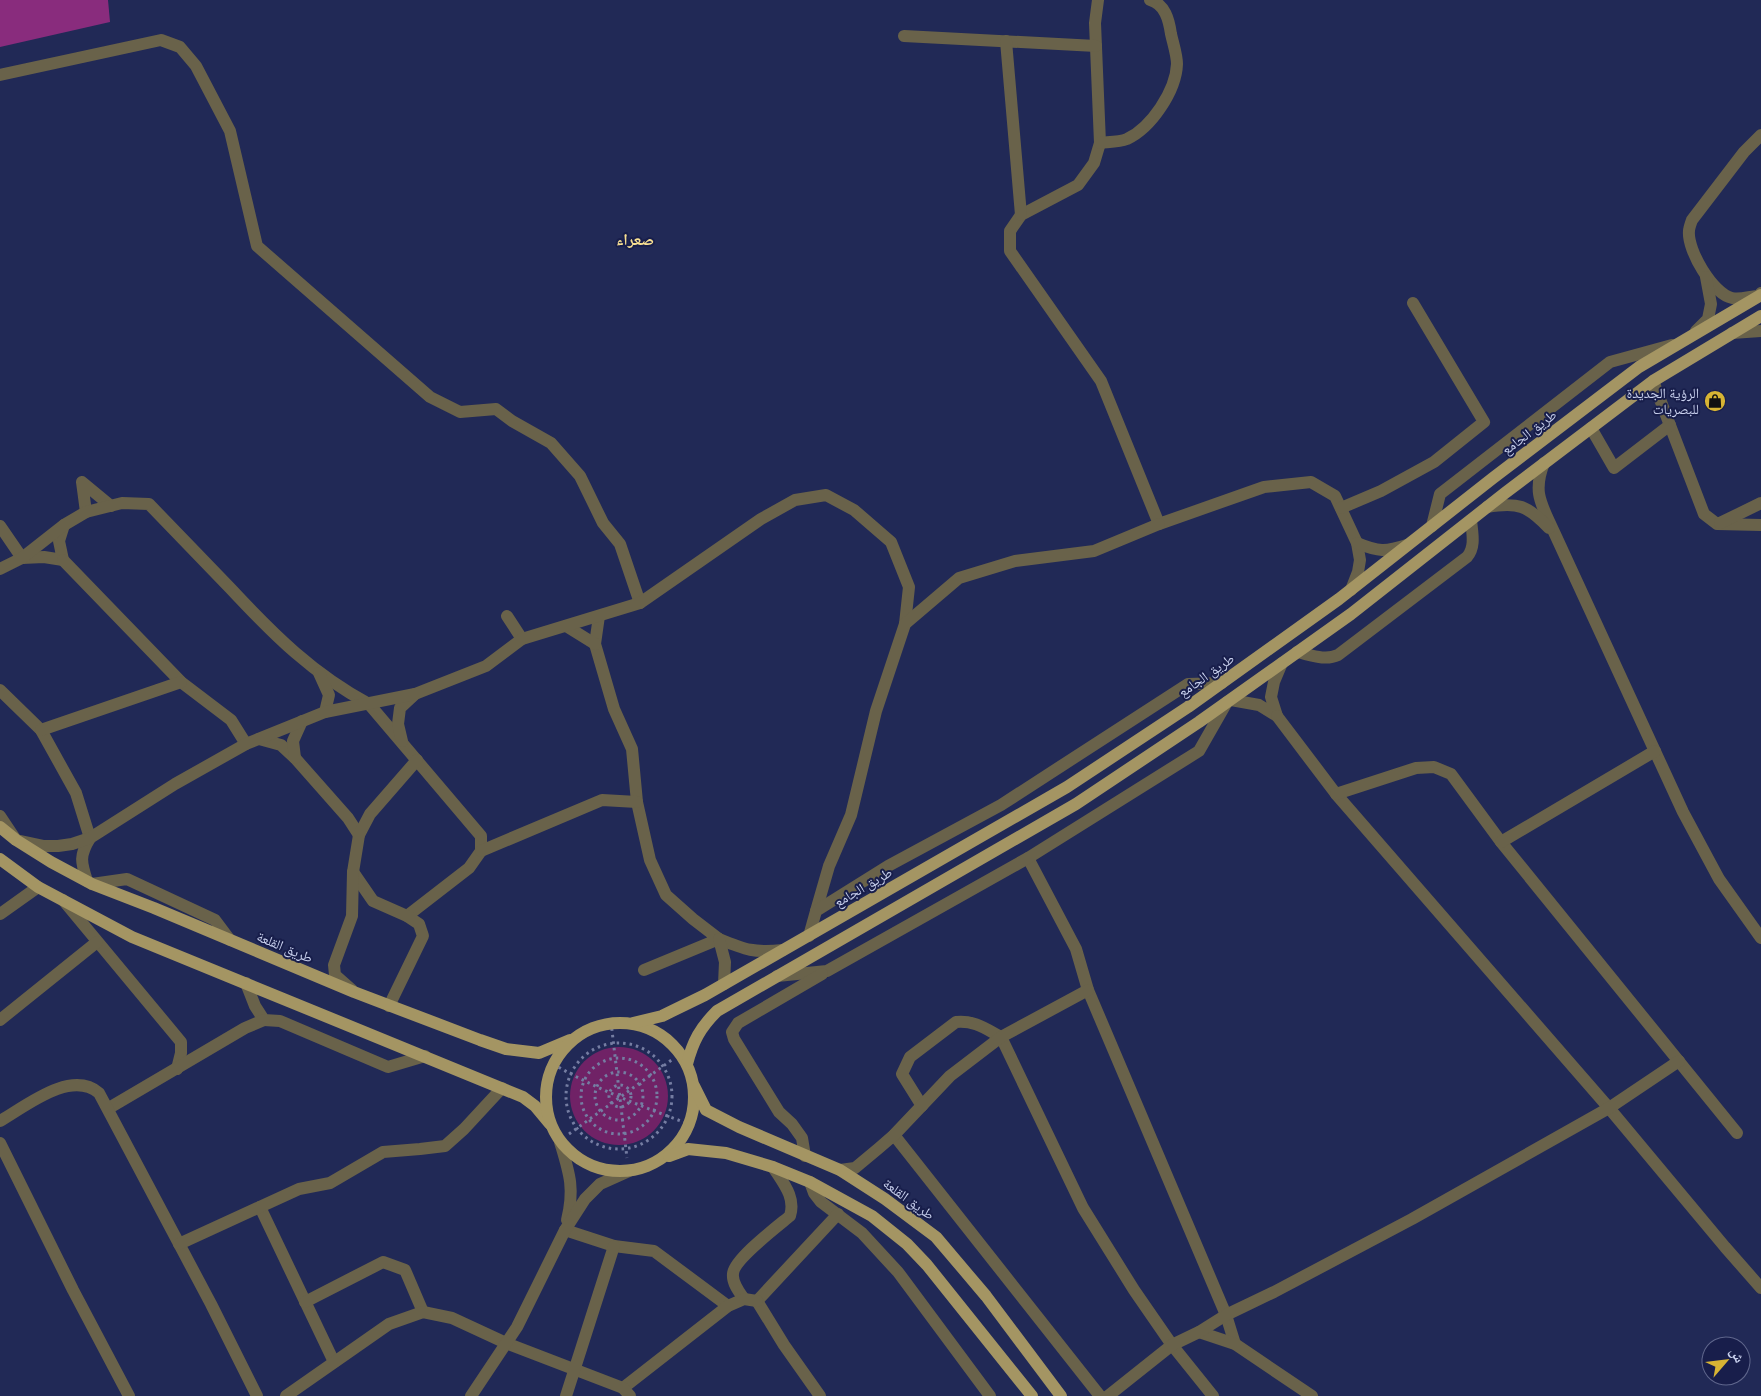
<svg xmlns="http://www.w3.org/2000/svg" width="1761" height="1396" font-family="'Public Sans','Noto Naskh Arabic',sans-serif">
<style>
.green{fill:#702266}
.forest{fill:#892c7d}
.lines{fill:none;stroke-linecap:round;stroke-linejoin:round}
.path{stroke:#757da2;stroke-width:3;stroke-dasharray:2.5 4;stroke-linecap:butt}
.minor{stroke:#69624a;stroke-width:12}
.major{stroke:#a49563;stroke-width:12}
.labels{text-anchor:middle;stroke-width:4;stroke-linejoin:round;paint-order:stroke}
.poi-label{font-size:14px;fill:#c9d1ee;stroke:#181e4b;text-anchor:end}
.street-label{font-size:14px;fill:#c9d1ee;stroke:#181e4b}
.quarter-label{font-size:16px;font-weight:bold;fill:#f7df92;stroke:#181e4b}
</style>
<rect width="100%" height="100%" fill="#212956"/>
<circle class="green" cx="619" cy="1096" r="49"/>
<path class="forest" d="M0,0H108L110,22L0,47Z"/>
<g class="lines">
<g class="path">
<path d="M611,1022L627,1158"/>
<circle cx="619" cy="1096" r="53"/>
<circle cx="619" cy="1096" r="38"/>
<path d="M553,1064C596,1089 643,1107 689,1124"/>
<circle cx="619" cy="1096" r="24"/>
<circle cx="620" cy="1096" r="11"/>
<path d="M569,1134L673,1059"/>
</g>
<g class="minor">
<path d="M1098,0L1095,23L1100,143L1094,163L1078,185L1021,215L1010,231V251L1101,381L1159,524L1264,487L1311,482L1335,496L1357,543L1360,560L1358,572L1351,590"/>
<path d="M904,36L1096,46"/>
<path d="M1006,41L1021,215"/>
<path d="M0,75L161,40L180,47L196,66L230,131L257,246L430,397L460,412L496,409L512,421L551,443L580,476L603,523L620,544L640,603"/>
<path d="M1761,135L1744,152L1692,220C1691,223 1689,228 1689,231C1687,250 1713,294 1732,298C1740,300 1751,296 1759,296L1761,293"/>
<path d="M1100,143C1108,142 1119,142 1127,139C1151,128 1176,91 1177,64C1177,55 1173,43 1171,34C1169,20 1165,4 1150,0"/>
<path d="M1696,331L1708,319L1711,304L1706,277"/>
<path d="M1732,333L1761,331"/>
<path d="M1653,381L1704,514L1717,524L1761,525"/>
<path d="M1591,428L1614,468L1670,425"/>
<path d="M1544,463C1532,493 1542,505 1554,532L1683,812L1719,879L1761,938"/>
<path d="M1487,507C1518,502 1527,505 1549,528"/>
<path d="M1341,508L1381,491L1434,462L1484,422L1413,303"/>
<path d="M86,512L82,482L111,506"/>
<path d="M1720,523L1761,503"/>
<path d="M0,526L22,558"/>
<path d="M1432,526L1440,494L1610,362L1672,345"/>
<path d="M1357,543C1379,552 1385,552 1407,545"/>
<path d="M22,558L44,557L63,560L59,541L64,525"/>
<path d="M63,560L181,682L231,720L246,744"/>
<path d="M0,569L22,558L64,525L86,512L122,503L149,504C176,532 204,561 231,589C274,635 313,674 369,704L481,836V851L469,868L407,916"/>
<path d="M507,616L522,639"/>
<path d="M599,616L595,644L614,709L632,749L637,802L650,860L666,895L693,919L719,939L644,970"/>
<path d="M566,626L595,644"/>
<path d="M1297,652C1311,655 1325,661 1338,655L1467,557C1476,547 1472,532 1471,520"/>
<path d="M319,673L329,695L325,712"/>
<path d="M0,690L41,730L76,793L90,838C79,856 81,862 87,881"/>
<path d="M1231,700L1259,705L1277,716L1271,697L1274,682L1282,663"/>
<path d="M1277,716L1336,794L1609,1108L1725,1247L1761,1288"/>
<path d="M41,730L181,682"/>
<path d="M259,739L281,745L295,758L348,818L359,835"/>
<path d="M402,741L398,724L400,708L415,694"/>
<path d="M295,758L293,741L302,721"/>
<path d="M1336,794L1416,768L1434,767L1451,774L1501,842L1737,1133"/>
<path d="M0,816L16,840L44,846H58L72,844L90,838L175,784L246,744L325,712L415,694L486,666L522,639L640,603L761,519L795,500L826,495L854,510L891,542L909,587L905,624"/>
<path d="M1501,842L1655,751"/>
<path d="M481,851L602,800L637,802"/>
<path d="M1028,858L1076,949L1088,990L1226,1315L1235,1344"/>
<path d="M353,872L373,901L407,916L419,924L423,936L389,1006"/>
<path d="M92,884L127,879L215,920L230,940"/>
<path d="M63,900L181,1042V1053L177,1069"/>
<path d="M816,911L829,866L851,815L876,711L905,624L959,578L1015,561L1094,551L1159,524"/>
<path d="M0,914L38,887"/>
<path d="M809,936L816,911L888,866L1001,805L1188,684L1222,683"/>
<path d="M719,939C746,950 754,953 783,950"/>
<path d="M719,939L725,962L724,984"/>
<path d="M777,976L827,971L1028,858L1199,751L1227,702"/>
<path d="M246,983L255,1006L264,1020L280,1021L388,1067L425,1056"/>
<path d="M352,990L335,975L334,965L352,916L353,872L359,835L370,814L417,760"/>
<path d="M0,1020L97,942"/>
<path d="M922,1106L902,1074L910,1057L956,1022C974,1020 986,1029 1001,1037L1083,1208L1134,1290L1172,1345L1213,1396"/>
<path d="M109,1108L245,1028L264,1020"/>
<path d="M0,1121C26,1106 71,1069 99,1093L211,1304L257,1396"/>
<path d="M894,1135L1100,1396"/>
<path d="M560,1142C569,1172 575,1188 567,1220"/>
<path d="M0,1143L73,1290L129,1396"/>
<path d="M805,1156L802,1138L792,1124L779,1112L734,1039L732,1032L738,1023L822,974"/>
<path d="M840,1170L855,1168L879,1148L894,1135L950,1076L1001,1037L1088,990"/>
<path d="M810,1182L814,1193L821,1202L862,1233L898,1272L990,1396"/>
<path d="M260,1207L334,1362"/>
<path d="M565,1230L614,1246L654,1251L728,1306"/>
<path d="M179,1244L299,1189L330,1183L383,1152L420,1149L445,1146L464,1129L502,1088"/>
<path d="M744,1299C739,1292 732,1283 733,1274C733,1260 778,1226 790,1216C796,1197 783,1183 773,1167"/>
<path d="M757,1301L838,1214"/>
<path d="M757,1301L784,1345L820,1396"/>
<path d="M305,1302L383,1262L405,1270L423,1312"/>
<path d="M1199,1332L1235,1344L1312,1396"/>
<path d="M623,1388L728,1306L744,1299L757,1301"/>
<path d="M286,1396L389,1324L423,1312L452,1318L506,1343L623,1388L630,1396"/>
<path d="M471,1396L517,1327L565,1230L585,1199L600,1184L629,1171"/>
<path d="M566,1396L614,1246"/>
<path d="M1108,1396L1172,1345L1199,1332L1226,1315L1274,1292L1412,1219L1609,1108L1679,1061"/>
</g>
<g class="major">
<path d="M0,827L16,840L51,862L92,884L154,908L354,992L480,1040L506,1049L539,1053L570,1040"/>
<path d="M0,859L38,887L132,937L523,1097L535,1106L550,1124"/>
<circle cx="620" cy="1097" r="74"/>
<path d="M633,1023L662,1016L705,995L1067,787L1188,707L1339,599L1493,478L1639,367L1761,295"/>
<path d="M687,1064C693,1041 700,1028 717,1011L1076,804L1199,722L1351,614L1505,493L1653,381L1761,316"/>
<path d="M694,1086L706,1110L739,1127L840,1170L885,1199L936,1237L986,1296L1061,1396"/>
<path d="M669,1156L688,1149L726,1153L773,1167L810,1182L872,1216L907,1244L927,1265L1032,1396"/>
</g>
</g>
<defs>
<g id="shop-disc" transform="scale(1.125)"><circle r="9.5" fill="#d7b434" stroke="#181e4b"/><path d="M-5-2.5h2.3a2.7 3.5 0 0 1 5.4 0H5L5.5 6h-11ZM-1.5-2.5h3a1.5 2.3 0 0 0-3 0Z" fill="#111"/></g>
</defs>
<g fill-rule="evenodd">
<use href="#shop-disc" x="1715" y="401"/>
</g>
<g class="labels">
<g class="poi-label">
<text x="1699" y="398">الرؤية الجديدة<tspan x="1699" dy="16">للبصريات</tspan></text>
</g>
<g class="street-label">
<text transform="translate(1529 432) rotate(-37)" y="5">طريق الجامع</text>
<text transform="translate(1206 675) rotate(-35)" y="5">طريق الجامع</text>
<text transform="translate(863 887) rotate(-30)" y="5">طريق الجامع</text>
<text transform="translate(285 947) rotate(23)" y="5">طريق القلعة</text>
<text transform="translate(909 1199) rotate(36)" y="5">طريق القلعة</text>
</g>
<g class="quarter-label">
<text x="635" y="245">صعراء</text>
</g>
</g>
<g transform="translate(1726 1361) rotate(62)"><circle r="24" fill="#181e4b" stroke="#5f668c"/>
<path d="M0-4L9 19L0 12L-9 19Z" fill="#d7b434"/>
<text y="-8" font-size="14" font-weight="bold" text-anchor="middle" fill="#c9d1ee">ش</text>
</g>
</svg>
